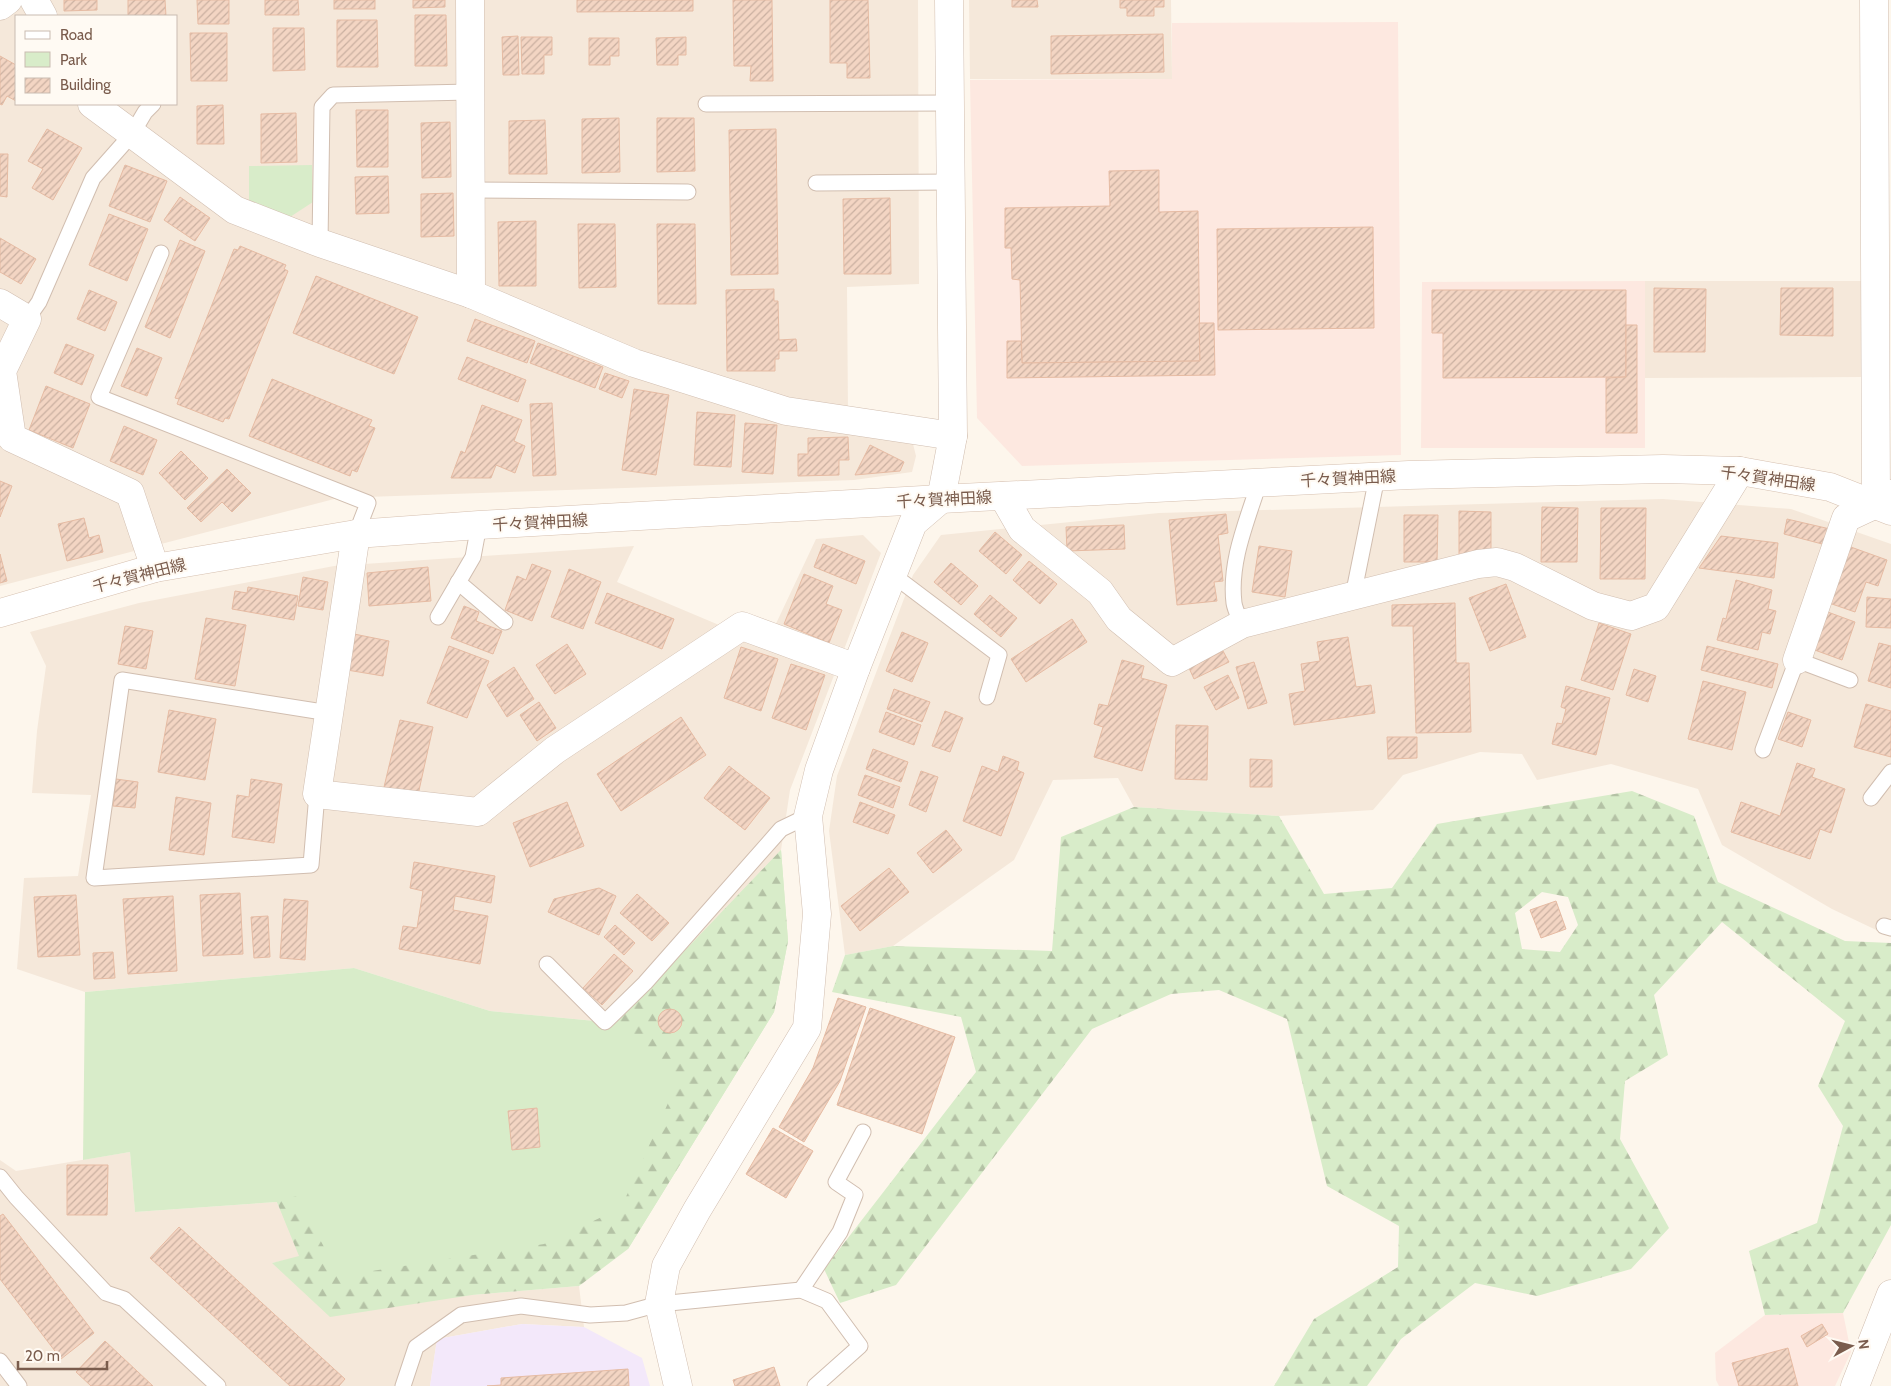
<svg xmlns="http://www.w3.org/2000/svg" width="1891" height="1386" font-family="Cabin,'Noto Sans JP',sans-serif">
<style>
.residential{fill:#f5e8da;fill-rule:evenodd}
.commercial{fill:#fde8e0}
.education{fill:#f3e8fa}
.green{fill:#d8ecc9}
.forest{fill:url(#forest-firs);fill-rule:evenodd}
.building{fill:url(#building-hatch);stroke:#e6bba3}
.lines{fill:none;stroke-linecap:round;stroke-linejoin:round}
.service-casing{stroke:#d1beb0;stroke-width:17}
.minor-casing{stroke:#d1beb0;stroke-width:29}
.tertiary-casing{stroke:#d1beb0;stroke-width:29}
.secondary-casing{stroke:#d6c0b0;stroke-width:29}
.service{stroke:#fff;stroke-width:15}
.minor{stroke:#fff;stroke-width:28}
.tertiary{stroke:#fff;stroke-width:28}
.secondary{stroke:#fff;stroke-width:28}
.labels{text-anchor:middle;stroke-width:4;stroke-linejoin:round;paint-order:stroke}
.street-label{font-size:16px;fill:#7a5c4d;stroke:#fffaf3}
</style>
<defs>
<pattern id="forest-firs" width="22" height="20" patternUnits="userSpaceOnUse" patternTransform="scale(1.25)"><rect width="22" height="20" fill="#d8ecc9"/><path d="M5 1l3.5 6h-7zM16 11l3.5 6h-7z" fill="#b4c2a5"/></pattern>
<pattern id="building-hatch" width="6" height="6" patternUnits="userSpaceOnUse" patternTransform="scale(1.25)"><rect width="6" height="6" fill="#f3d5c3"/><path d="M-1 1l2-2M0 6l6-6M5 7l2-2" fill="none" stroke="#cab0a1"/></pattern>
</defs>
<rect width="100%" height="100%" fill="#fdf6ec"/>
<g class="residential">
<path d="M0,0H918L919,284L847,287L848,413L909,428L916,456L912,472L854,480L338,498L0,586ZM16,16H176V104H16Z"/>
<path d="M969,0H1171L1172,79H970Z"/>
<path d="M1645,281H1862V377L1645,378Z"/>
<path d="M1663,499L1791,509L1891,544V937L1832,909L1722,845L1698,789L1611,764L1537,780L1522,754L1480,752L1403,775L1373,810L1279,816L1134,807L1118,778L1053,780L1014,860L893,946L845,955L829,831L837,776L913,575L941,535L1159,513Z"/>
<path d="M863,535L881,553L790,790L781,850L616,1023L490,1011L354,968L85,992L17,969L24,878L78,876L91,795L32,793L37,731L46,666L30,632L139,603L334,566L634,546L617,582L719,625L773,630L816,539Z"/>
<path d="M130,1152L135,1212L277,1202L300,1257L272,1263L472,1295L579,1286L584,1327L522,1324L437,1339L430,1386H0V1160L16,1171Z"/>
</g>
<g class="commercial">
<path d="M1398,22L1401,455L1022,466L977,418L970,80L1172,79V23Z"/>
<path d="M1645,281V448H1421L1422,282Z"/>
<path d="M1843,1313L1851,1352L1835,1386H1719L1716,1380L1715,1353L1765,1315Z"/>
</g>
<path class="education" d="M522,1324L584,1327L642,1358L650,1386H430L437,1339Z"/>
<g class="green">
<path d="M312,165L313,202L290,217L249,200V166Z"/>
<path d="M781,850L788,941L774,1012L628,1249L339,1289L300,1257L277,1202L135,1212L130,1152L83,1160L85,992L354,968L490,1011L616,1023Z"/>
</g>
<g class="forest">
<path d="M1632,791L1694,816L1718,882L1845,941L1891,943V1225L1843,1313L1765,1315L1749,1251L1817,1223L1843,1126L1818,1086L1845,1021L1722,922L1654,995L1668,1055L1625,1081L1620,1139L1669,1228L1631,1269L1537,1296L1475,1283L1401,1339L1367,1386H1274L1314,1319L1398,1267L1399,1226L1327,1186L1287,1019L1219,990L1171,994L1092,1029L896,1285L840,1303L824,1269L976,1072L961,1017L832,992L845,955L893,946L1052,951L1061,837L1134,807L1279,816L1324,894L1392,888L1437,824ZM1542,892L1568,897L1578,925L1560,952L1522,949L1515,913Z"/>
<path d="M781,850L788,941L774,1012L628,1249L579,1286L472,1295L330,1317L272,1263L299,1256L277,1202L296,1196L340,1276L544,1244L621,1208L677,1083L616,1023Z"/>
</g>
<g class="building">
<path d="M64,0H97V10L64,11Z"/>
<path d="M128,0H165L166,16H128Z"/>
<path d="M197,0H229V24H198Z"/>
<path d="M265,0H298L299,15H265Z"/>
<rect x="334" y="0" width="41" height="9"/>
<path d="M413,0H445V7L413,8Z"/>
<path d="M577,0H693V11L577,12Z"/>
<path d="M733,0H772L773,81H750L751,66H734Z"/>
<path d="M830,0H868L870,78H847V63H830Z"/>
<path d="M1012,0H1037L1038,7H1012Z"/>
<path d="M1120,0H1164V7H1154V16H1127V8H1120Z"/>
<path d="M415,15H446L447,66H415Z"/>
<path d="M337,20H377L378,67H337Z"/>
<path d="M273,28H304L305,70L273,71Z"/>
<path d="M190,33H227V81H191Z"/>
<path d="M1163,34L1164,72L1051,74V36Z"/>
<path d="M518,36L519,75H503L502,37Z"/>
<path d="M521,37H552V55H544V74H522Z"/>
<path d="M686,37V55H678V65H657L656,38Z"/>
<path d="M589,38H619V56H610V65H589Z"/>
<path d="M0,56L16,65V101L7,96L2,105L0,104Z"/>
<path d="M223,105L224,144H197V106Z"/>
<path d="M356,110H388V167H357Z"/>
<path d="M296,113L297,162L261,163V114Z"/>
<path d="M619,118L620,172L582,173V119Z"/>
<path d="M657,118H694L695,171L657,172Z"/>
<path d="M545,120L547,174H509V121Z"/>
<path d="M450,122L451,177L422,178L421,123Z"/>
<path d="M47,129L82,148L53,200L32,188L43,169L28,161Z"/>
<path d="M776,129L778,274L731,275L729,130Z"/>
<path d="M0,154H8L7,197L0,196Z"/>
<path d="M125,165L167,181L150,222L109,206Z"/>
<path d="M1159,170V212L1198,211L1200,361L1022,363L1020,280L1012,279L1011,248H1005V208L1110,206L1109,171Z"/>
<path d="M388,176L389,213L356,214L355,177Z"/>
<path d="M453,193L454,236L421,237V194Z"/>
<path d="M180,197L210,218L195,241L164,220Z"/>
<path d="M890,198L891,274H844L843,199Z"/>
<path d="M109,214L148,229L127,281L89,265Z"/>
<path d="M536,221V286H499L498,222Z"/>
<path d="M578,224H615L616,287L579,288Z"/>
<path d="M657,224H695L696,304H658Z"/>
<path d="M1373,227L1374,328L1218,330L1217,229Z"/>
<path d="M0,238L36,259L21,284L0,272Z"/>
<path d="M180,240L205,251L170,338L145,327Z"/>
<path d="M240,246L286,265L284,269L288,271L229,419L225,418L223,422L177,404L179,399L175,398L234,249L238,250Z"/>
<path d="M316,276L418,317L394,374L293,333Z"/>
<path d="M1654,288L1706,289L1705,352H1654Z"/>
<path d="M1781,288H1833V336L1780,335Z"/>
<path d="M774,289V301H778L779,340L796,339L797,351H779V359H775V371H727L726,290Z"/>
<path d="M89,290L117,302L105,331L77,319Z"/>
<path d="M1432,290H1626V377L1443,378V333H1432Z"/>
<path d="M475,319L535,341L527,363L467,341Z"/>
<path d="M1199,323H1214L1215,375L1007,378V341H1021L1022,363L1200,361Z"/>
<path d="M1626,325H1637V433H1606V378L1626,377Z"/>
<path d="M538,343L603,367L595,388L530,363Z"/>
<path d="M66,344L94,355L82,385L54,373Z"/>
<path d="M137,348L162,358L147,396L121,386Z"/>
<path d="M467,357L526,380L518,402L458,379Z"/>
<path d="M605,373L629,381L622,398L599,389Z"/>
<path d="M272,379L372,420L369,426L375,428L357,472L352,470L350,476L249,436Z"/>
<path d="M46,386L90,404L73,448L29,430Z"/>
<path d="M634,389L669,395L656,475L622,470Z"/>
<path d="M552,403L556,475L533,476L530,404Z"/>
<path d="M482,405L522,420L514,441L525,446L515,473L496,465L491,478H451L461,451L465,453Z"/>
<path d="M697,412L735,415L731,467L694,465Z"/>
<path d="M745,423L777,425L773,474L742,472Z"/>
<path d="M124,426L157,440L143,475L110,461Z"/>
<path d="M848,437L849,460H839V475L798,476V454H808V438Z"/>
<path d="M870,445L904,462L900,471L855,475Z"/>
<path d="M181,451L208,478L185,500L159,473Z"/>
<path d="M227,469L251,493L232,512L222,502L201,522L187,508Z"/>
<path d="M0,481L12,486L0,517Z"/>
<path d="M1542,507L1578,508L1577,562H1541Z"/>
<path d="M1601,508H1646L1645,579H1600Z"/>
<path d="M1459,511L1491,512V556H1459Z"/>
<path d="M1226,514L1228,533L1218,535L1223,581L1214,582L1217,601L1177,605L1169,520Z"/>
<path d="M1404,515H1438L1437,562H1404Z"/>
<path d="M84,518L89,538L99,535L103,552L67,561L58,524Z"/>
<path d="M1787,519L1830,529L1826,545L1784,534Z"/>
<path d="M1124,525L1125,549L1067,551L1066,527Z"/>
<path d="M995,532L1022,555L1006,574L979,551Z"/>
<path d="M1721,536L1778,543L1774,578L1699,568Z"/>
<path d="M823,544L865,561L856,584L814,567Z"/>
<path d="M1259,546L1292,551L1285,597L1252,592Z"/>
<path d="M1848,546L1887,560L1878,586L1866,582L1855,612L1829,603Z"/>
<path d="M0,554L7,581L0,583Z"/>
<path d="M1029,561L1057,584L1040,604L1013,580Z"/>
<path d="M951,563L978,586L961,605L934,582Z"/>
<path d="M532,564L551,571L532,621L505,610L517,576L526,580Z"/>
<path d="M428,567L431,601L369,606L367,573Z"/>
<path d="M569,569L601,582L583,629L551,617Z"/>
<path d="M804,574L833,586L826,604L842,610L829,643L784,624Z"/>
<path d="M303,577L328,582L323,610L298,606Z"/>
<path d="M1736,580L1772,590L1768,609L1776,611L1770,634L1762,632L1758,650L1717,640L1723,618L1726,619Z"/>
<path d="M1506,584L1526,637L1490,651L1469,598Z"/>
<path d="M248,587L298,596L294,620L232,609L235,591L247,593Z"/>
<path d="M607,593L674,619L662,649L595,623Z"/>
<path d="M990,595L1017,618L1001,637L974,614Z"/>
<path d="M1867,597L1891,599V628L1866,627Z"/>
<path d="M1455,603L1456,663H1469L1471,732L1416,733L1413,626H1392V605Z"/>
<path d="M464,606L479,612L476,621L502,631L493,654L451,638Z"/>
<path d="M1825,611L1855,622L1842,660L1812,649Z"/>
<path d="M206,618L246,625L235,686L195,679Z"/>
<path d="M1072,619L1087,642L1026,682L1011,659Z"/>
<path d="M1599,623L1631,634L1613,690L1581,680Z"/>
<path d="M125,626L153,631L146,669L118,664Z"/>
<path d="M902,632L928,643L912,682L886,671Z"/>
<path d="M354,634L389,641L383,676L347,670Z"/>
<path d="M1348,637L1356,687L1371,685L1375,713L1294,725L1289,694L1305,691L1301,664L1320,661L1317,642Z"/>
<path d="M1879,643L1891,646V688L1868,681Z"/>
<path d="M567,644L586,674L555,694L536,665Z"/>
<path d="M449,646L489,661L467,718L427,703Z"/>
<path d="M1707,646L1778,664L1772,688L1701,670Z"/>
<path d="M741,647L778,659L761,711L724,698Z"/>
<path d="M1223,651L1229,662L1194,679L1189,668Z"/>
<path d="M1122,660L1144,666L1141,678L1167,685L1142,771L1094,757L1103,727L1094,724L1099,704L1108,706Z"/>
<path d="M1254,662L1267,703L1248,709L1236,667Z"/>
<path d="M791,664L825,675L806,730L772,718Z"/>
<path d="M514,667L534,699L507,717L487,685Z"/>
<path d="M1634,669L1656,676L1648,702L1626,695Z"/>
<path d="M1228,675L1239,698L1216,710L1204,687Z"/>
<path d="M1703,681L1746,692L1732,750L1688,739Z"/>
<path d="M1566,686L1610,698L1596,755L1552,744L1557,723L1562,724L1566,709L1561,707Z"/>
<path d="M894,689L930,702L922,722L887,709Z"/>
<path d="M539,702L556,728L537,741L520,715Z"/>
<path d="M1866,704L1891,711V757L1854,747Z"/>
<path d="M169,710L216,719L205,780L158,772Z"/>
<path d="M945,711L963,718L950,752L932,746Z"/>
<path d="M886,712L921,725L914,745L879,732Z"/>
<path d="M1788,712L1811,720L1802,747L1778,739Z"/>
<path d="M681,717L706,755L621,811L597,774Z"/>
<path d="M400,720L433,727L418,795L384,787Z"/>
<path d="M1176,725L1208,726L1207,780L1175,779Z"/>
<path d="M1387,737H1417V758L1388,759Z"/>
<path d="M873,749L908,762L901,782L866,769Z"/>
<path d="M1003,756L1019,762L1017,770L1024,773L1001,836L963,821L982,766L998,772Z"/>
<path d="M1250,759L1272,760V787H1250Z"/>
<path d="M1797,763L1815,769L1812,777L1845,789L1831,833L1820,829L1810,859L1731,832L1741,802L1780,816Z"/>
<path d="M729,766L770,798L745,830L704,798Z"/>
<path d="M921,771L938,777L926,812L909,805Z"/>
<path d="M865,775L900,787L893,808L858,795Z"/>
<path d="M116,779L138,782L135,808L113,806Z"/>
<path d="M251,779L282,784L274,843L232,837L237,795L249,797Z"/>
<path d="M176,797L211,803L204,855L169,850Z"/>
<path d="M567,802L584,846L530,867L513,823Z"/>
<path d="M860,802L895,815L888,834L853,822Z"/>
<path d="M946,830L962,850L933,873L917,853Z"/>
<path d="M414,862L495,876L491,903L455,896L453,910L488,916L480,964L399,949L403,926L417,928L423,891L410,888Z"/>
<path d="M889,868L909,892L860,931L841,906Z"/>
<path d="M599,888L616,896L599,935L548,912L554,899Z"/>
<path d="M240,893L243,954L203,956L200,895Z"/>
<path d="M637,894L669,923L652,941L620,913Z"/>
<path d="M76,895L80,955L38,957L34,897Z"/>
<path d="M173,896L177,971L128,974L123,899Z"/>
<path d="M284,899L308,901L305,960L280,958Z"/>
<path d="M1556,901L1566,929L1541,938L1530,910Z"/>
<path d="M268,916L270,957L254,958L251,917Z"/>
<path d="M615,925L635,943L624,955L604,937Z"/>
<path d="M113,952L115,978L94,979L93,953Z"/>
<path d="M614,954L633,971L602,1005L583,988Z"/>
<path d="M838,998L866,1007L840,1081L804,1142L779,1127L813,1068Z"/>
<path d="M870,1008L955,1037L922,1134L837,1105Z"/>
<circle cx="670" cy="1021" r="12"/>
<path d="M537,1108L540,1147L512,1150L508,1111Z"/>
<path d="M773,1128L813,1151L786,1198L746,1174Z"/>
<path d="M67,1165H108L107,1215H67Z"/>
<path d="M3,1214L94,1333L61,1359L0,1279V1216Z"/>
<path d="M179,1227L345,1379L339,1386H290L150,1258Z"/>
<path d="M1822,1324L1828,1334L1807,1347L1801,1336Z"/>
<path d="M105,1341L153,1386H91L76,1372Z"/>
<path d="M1788,1348L1798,1386H1739L1732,1363Z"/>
<path d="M774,1367L780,1386H735L733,1380Z"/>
<path d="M628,1369L629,1386H487L501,1385V1378Z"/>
</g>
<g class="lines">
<g class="service-casing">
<g id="service">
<path d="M706,104L950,103"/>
<path d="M816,183L951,182"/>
<path d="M471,190L688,192"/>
<path d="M320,243L322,107L333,95L470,92"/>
<path d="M161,253L99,397L368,503L356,534"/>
<path d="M27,319L39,302L93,178L132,134L145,112L153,104"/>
<path d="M893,575L999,655L987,697"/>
<path d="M458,582L505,622"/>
<path d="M1353,596L1377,477"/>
<path d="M438,617L473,557L479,525"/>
<path d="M1242,624C1239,617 1235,610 1234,603C1229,562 1247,521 1259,483"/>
<path d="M1763,750L1797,660L1850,680"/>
<path d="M317,794L311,865L94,878L122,680L329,713"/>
<path d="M1871,798L1891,772"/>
<path d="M1884,926L1891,928"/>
<path d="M547,964L605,1022L645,983L781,829L808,816"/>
<path d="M0,1177L16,1197L106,1293L124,1299L218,1386"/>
<path d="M801,1290L840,1232L855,1195L836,1182L863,1132"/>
<path d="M0,1361L19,1386"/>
<path d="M403,1386L416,1347L461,1315L521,1306L590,1315L626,1313L659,1304L801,1290L827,1301L860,1346L815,1386"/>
</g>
</g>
<g class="minor-casing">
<g id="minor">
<path d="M34,0L43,16"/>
<path d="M470,0L471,294"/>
<path d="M1874,0L1876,504"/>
<path d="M0,6L8,0"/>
<path d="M92,104L235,210L320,243L471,294L634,363L786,411L953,436"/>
<path d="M0,303L27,319L2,371L12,438L130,493L155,568"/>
<path d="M1003,496L1022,529L1100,592L1119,619L1172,662L1242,624L1478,564L1497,562L1515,567L1593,606L1631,616L1656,607L1740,471"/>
<path d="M356,534L317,794L478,812L555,750L742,626L856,668"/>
<path d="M1797,660L1846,518L1876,504L1890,494"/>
<path d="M1855,1386L1891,1294"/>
</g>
</g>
<g class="tertiary-casing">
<path id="tertiary" d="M678,1386L659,1304L666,1266L697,1210L807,1028L817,914L808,816L819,770L856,668L913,523L941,499L953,436L949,0"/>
</g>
<g class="secondary-casing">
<path id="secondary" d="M0,613L155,568L356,534L479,525L941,499L1409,475L1663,469L1740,471L1830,487L1891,511"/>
</g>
<use href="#service" class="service"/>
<use href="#minor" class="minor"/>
<use href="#tertiary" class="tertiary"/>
<use href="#secondary" class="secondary"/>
</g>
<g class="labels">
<g class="street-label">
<text transform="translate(1348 478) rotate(-3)" y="6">千々賀神田線</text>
<text transform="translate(1768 478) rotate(8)" y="6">千々賀神田線</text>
<text transform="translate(944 499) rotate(-3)" y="6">千々賀神田線</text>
<text transform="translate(540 522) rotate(-3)" y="6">千々賀神田線</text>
<text transform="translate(139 575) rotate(-14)" y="6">千々賀神田線</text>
</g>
</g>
<rect x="15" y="15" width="162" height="90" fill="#fffaf3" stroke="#cabbb1"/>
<rect x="25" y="31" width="25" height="8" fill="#ffffff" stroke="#cabbb1"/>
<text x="60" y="40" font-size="15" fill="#7a5c4d">Road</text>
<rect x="25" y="52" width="25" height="15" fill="#d8ecc9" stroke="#cabbb1"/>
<text x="60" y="65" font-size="15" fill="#7a5c4d">Park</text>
<rect x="25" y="78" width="25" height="15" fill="url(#building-hatch)" stroke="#cabbb1"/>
<text x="60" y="90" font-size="15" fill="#7a5c4d">Building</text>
<g transform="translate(1851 1346) rotate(83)" stroke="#fffaf3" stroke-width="4" paint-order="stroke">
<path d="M0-4L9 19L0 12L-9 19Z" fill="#7a5c4d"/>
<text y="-8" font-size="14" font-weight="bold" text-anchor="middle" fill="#7a5c4d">N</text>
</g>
<path d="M18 1361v8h89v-8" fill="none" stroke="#7a5c4d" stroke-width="2.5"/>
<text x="25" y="1361" font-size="15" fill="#7a5c4d" stroke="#fffaf3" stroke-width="4" paint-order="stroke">20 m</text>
</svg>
